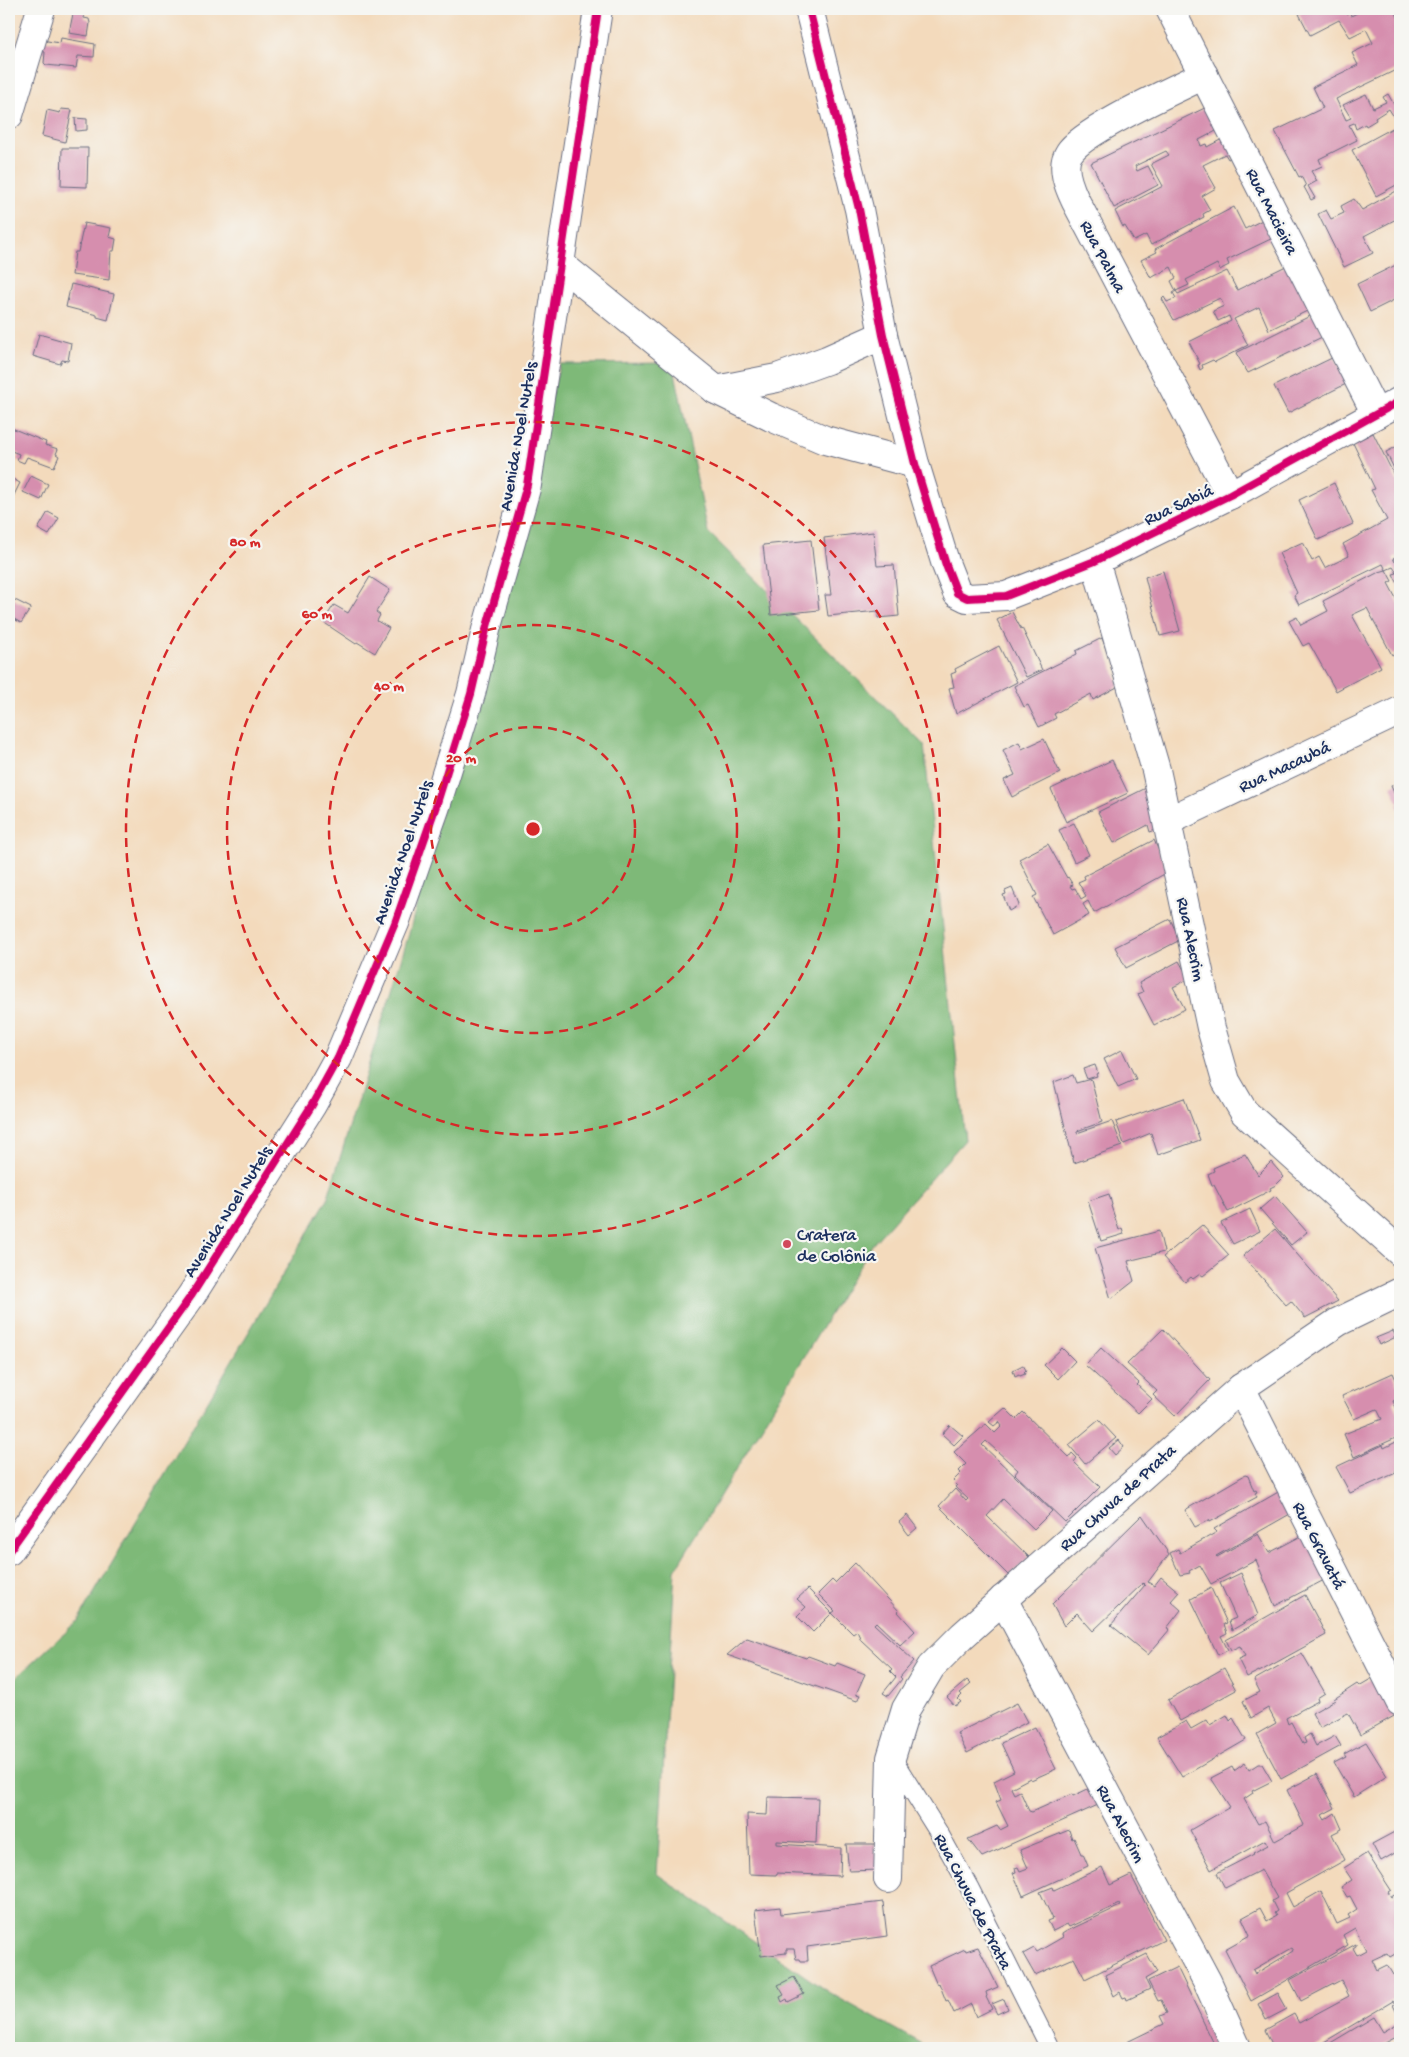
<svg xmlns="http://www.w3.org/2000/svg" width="1409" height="2057" font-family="'Gochi Hand',sans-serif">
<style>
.forest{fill:#7eb978;stroke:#4c746b}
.building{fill:#d68eae;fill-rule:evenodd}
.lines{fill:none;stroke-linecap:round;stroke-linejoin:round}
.service-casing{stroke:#676b7f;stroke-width:20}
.minor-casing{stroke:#676b7f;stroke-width:30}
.tertiary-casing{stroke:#676b7f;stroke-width:30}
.service{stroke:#fff;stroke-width:18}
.minor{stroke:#fff;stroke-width:28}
.tertiary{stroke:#fff;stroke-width:28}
.cycleway-casing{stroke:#f6f6f2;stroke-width:11}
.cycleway{stroke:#d6006c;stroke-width:8}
.ring{fill:none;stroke:#d62828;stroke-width:2.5;stroke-dasharray:9 6}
.poi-dot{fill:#d1495b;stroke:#f6f6f2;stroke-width:2}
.labels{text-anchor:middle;stroke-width:4.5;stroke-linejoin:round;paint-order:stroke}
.street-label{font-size:18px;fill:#1b2f5e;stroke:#f6f6f2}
.poi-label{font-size:18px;fill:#1b2f5e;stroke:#f6f6f2;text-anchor:start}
.centre{fill:#d62828;stroke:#f6f6f2;stroke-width:2.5}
.ring-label{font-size:15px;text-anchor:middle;font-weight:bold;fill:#d62828;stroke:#f6f6f2;stroke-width:4.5;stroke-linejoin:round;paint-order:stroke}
</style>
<rect width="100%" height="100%" fill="#f6f6f2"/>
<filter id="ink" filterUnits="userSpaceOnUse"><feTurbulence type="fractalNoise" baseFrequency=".02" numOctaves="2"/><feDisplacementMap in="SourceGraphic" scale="10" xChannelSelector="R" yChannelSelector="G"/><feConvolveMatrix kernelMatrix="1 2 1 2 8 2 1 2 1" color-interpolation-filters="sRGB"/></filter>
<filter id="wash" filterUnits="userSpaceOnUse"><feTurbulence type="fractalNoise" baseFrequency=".0096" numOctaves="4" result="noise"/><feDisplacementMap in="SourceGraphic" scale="20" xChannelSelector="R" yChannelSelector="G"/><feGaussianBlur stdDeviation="1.12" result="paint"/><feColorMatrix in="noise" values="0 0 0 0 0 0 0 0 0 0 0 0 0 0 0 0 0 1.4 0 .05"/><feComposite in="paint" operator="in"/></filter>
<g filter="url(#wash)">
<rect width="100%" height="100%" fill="#f3dabc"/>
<path class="forest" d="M673,363L708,532L924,745L965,1140L872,1245L675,1570L657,1874L828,1992L929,2048H9V1684L77,1622L327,1200L408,937L560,364Z"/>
<g id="blocks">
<g class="building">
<path d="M74,9H85L84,18L89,19L90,23L88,36L69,33Z"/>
<path d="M1309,9H1343L1346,14L1350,12L1351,16L1357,13L1355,9H1400L1396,13L1400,21V68L1336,99L1346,120L1351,118L1343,105L1366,94L1373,108L1386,102L1383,97L1388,94L1400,115V121L1397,122L1389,109L1375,118L1376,120L1366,126L1365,124L1356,129L1354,123L1349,125L1357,140L1319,159L1322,166L1311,171L1317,181L1308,186L1315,198L1311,200L1304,187L1306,186L1301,176L1299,177L1275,131L1323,108L1313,87L1358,65L1352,53L1373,43L1366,29L1350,37L1339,20L1310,35L1299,14Z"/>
<path d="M61,38L95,44L94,57L78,56L76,68L46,65L44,63L45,52L40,51L41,40L60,43Z"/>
<path d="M1213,104L1235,156L1228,159L1225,154L1203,165L1216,188L1202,196L1210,210L1203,214L1204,217L1151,245L1146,235L1134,241L1125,226L1123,227L1115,211L1163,186L1151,164L1169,155L1166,151L1135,166L1137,171L1148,166L1158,185L1114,208L1091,163ZM1220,129L1224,138L1207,147L1206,144L1201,146L1199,140Z"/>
<path d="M61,109L72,110L65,142L42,136L47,110L60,113Z"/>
<path d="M75,118L87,119V130L76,131Z"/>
<path d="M1400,124V183L1376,196L1352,150Z"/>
<path d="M62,148H88L87,187L61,186Z"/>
<path d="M1400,189V217L1364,236L1373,253L1344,267L1318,214L1326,210L1331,219L1344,213L1341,206L1354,199L1362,210Z"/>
<path d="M1234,207L1245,229L1268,217L1277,236L1227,260L1229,265L1223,268L1220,270L1217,264L1186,280L1189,285L1176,291L1178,294L1227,271L1237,290L1288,265L1311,309L1269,330L1259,307L1234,319L1248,345L1215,362L1213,360L1202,365L1203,368L1200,370L1198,365L1200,364L1189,342L1231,321L1229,316L1218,321L1213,311L1224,306L1220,298L1174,320L1162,299L1164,297L1167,302L1176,298L1173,293L1176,291L1171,281L1176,278L1171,267L1151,278L1141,260L1157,252L1155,249Z"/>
<path d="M84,223L111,228L109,237L116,239L114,251H111L109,280L72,275L75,252H78Z"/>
<path d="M1400,263V297L1370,312L1357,284Z"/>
<path d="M71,284L114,294L108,320L97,317V315L66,307Z"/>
<path d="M1314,314L1324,336L1248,373L1236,353Z"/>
<path d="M39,334L71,343L68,361L62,360L60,364L33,356Z"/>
<path d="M1334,357L1348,383L1288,413L1274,386Z"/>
<path d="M9,427L46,442L45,445L58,449L56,454L59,456L54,467L27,457L24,463L17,460L19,454L9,450Z"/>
<path d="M1373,433L1400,487V555L1393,558L1395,562L1400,559V588L1393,574L1397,573L1393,567L1386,570L1383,564L1299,605L1294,595L1297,593L1279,553L1303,542L1312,561L1319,557L1325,568L1349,556L1343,544L1387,520L1371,490L1375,489L1353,443Z"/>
<path d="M1400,445V481L1386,452Z"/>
<path d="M31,476L48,484L41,500L23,492Z"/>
<path d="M9,477L20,483L9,505Z"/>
<path d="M1334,483L1353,524L1318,540L1299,500Z"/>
<path d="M48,512L59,518L49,535L38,529Z"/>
<path d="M873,532L877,566L894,565L899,616L878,618V611L828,616L825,595H831L824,538Z"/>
<path d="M811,540L819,610L771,615L763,545Z"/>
<path d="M1386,570L1392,581L1388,583L1400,606V650L1392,655L1367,608L1352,615L1381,667L1336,691L1309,643L1303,646L1289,621L1297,617L1301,625L1328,611L1323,601L1379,572Z"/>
<path d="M1163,571L1180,631L1160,636L1145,577Z"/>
<path d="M370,577L390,590L376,612L380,615L377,621L389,628L375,653L357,642L356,644L323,622L334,605L348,613Z"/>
<path d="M9,597L31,608L21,623L9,616Z"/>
<path d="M1012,612L1021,629L1022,628L1042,670L1026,677L997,620Z"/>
<path d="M1102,638L1119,686L1093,700L1091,694L1054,714L1056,718L1039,727L1028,705L1024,707L1014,686L1077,654L1076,651Z"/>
<path d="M999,646L1017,682L956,714L949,688L954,687L951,674L956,672L955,669Z"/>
<path d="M1044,739L1060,773L1012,797L1004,780L1015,775L1003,750L1019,742L1022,749Z"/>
<path d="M1112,760L1128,793L1066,822L1051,789Z"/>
<path d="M1400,782V811L1397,805L1399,804L1391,786Z"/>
<path d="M1146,788L1159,829L1150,832L1148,825L1114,843L1098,812Z"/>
<path d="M1074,823L1089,855L1074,862L1059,830Z"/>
<path d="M1154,840L1168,872L1094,913L1088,901L1083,904L1089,915L1053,935L1033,897L1037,895L1019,859L1048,844L1067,878L1068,877L1073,885L1070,886L1072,889L1075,888L1081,899L1086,896L1078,882L1085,879L1084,876Z"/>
<path d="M1012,888L1019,905L1009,911L1003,895L1006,894L1005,891Z"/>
<path d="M1170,919L1180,940L1126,968L1115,947Z"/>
<path d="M1179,961L1189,979L1173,987L1185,1009L1154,1025L1138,994L1143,992L1139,983Z"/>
<path d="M1122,1050L1136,1079L1118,1087L1104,1059Z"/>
<path d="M1095,1065L1098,1073L1096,1074L1097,1076L1087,1079L1083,1069Z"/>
<path d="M1073,1075L1076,1083L1091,1079L1102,1122L1077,1131V1133L1112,1121L1122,1146L1074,1163L1054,1082Z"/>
<path d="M1184,1098L1200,1140L1158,1155L1151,1133L1124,1144L1116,1122Z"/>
<path d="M1245,1154L1258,1175L1271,1162L1284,1177L1276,1185L1270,1188L1271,1190L1228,1212L1214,1185H1212L1208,1174L1214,1171L1213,1168Z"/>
<path d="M1109,1194L1112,1205L1111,1206L1119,1230L1122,1228L1124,1234L1101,1241L1088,1201Z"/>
<path d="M1275,1196L1307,1232L1291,1245L1260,1209Z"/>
<path d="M1250,1209L1260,1231L1233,1244L1221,1223Z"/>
<path d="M1202,1225L1229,1255L1203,1276L1200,1274L1193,1279L1191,1277L1185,1282L1163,1257Z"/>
<path d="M1275,1229L1338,1301L1305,1318L1291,1301L1286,1305L1243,1256Z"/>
<path d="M1159,1231L1164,1252L1128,1261L1134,1281L1111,1299L1095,1248Z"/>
<path d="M1163,1329L1210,1380L1175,1416L1153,1395L1157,1391L1127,1364Z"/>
<path d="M1393,1331L1396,1337L1379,1345L1376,1338Z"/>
<path d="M1062,1348L1075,1361L1058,1379L1044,1365Z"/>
<path d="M1101,1348L1139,1383L1137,1385L1152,1399L1138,1413L1085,1365Z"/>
<path d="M1023,1365L1026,1370L1024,1372L1025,1374L1020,1376L1019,1374L1015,1376L1013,1370Z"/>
<path d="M1393,1373L1398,1384L1400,1383V1398L1393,1401L1400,1416V1436L1354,1457L1344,1434L1382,1419L1377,1409L1354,1419L1342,1396Z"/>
<path d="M1005,1408L1016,1419L1023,1412L1069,1457L1072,1453L1077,1458L1074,1462L1100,1487L1065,1522L1015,1474L1018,1470L986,1441L982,1445L1052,1511L1034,1529L1003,1499L987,1516L1029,1557L1009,1576L939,1506L955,1489L966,1501L968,1499L955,1487L957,1485L953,1481L961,1473L959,1471L966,1464L954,1452L986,1424L995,1433L1002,1426L999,1422L994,1426L989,1422Z"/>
<path d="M1099,1420L1116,1438L1085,1464L1069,1445Z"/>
<path d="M950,1425L963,1436L954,1445L942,1434Z"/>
<path d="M1119,1440L1124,1447L1115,1455L1109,1448Z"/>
<path d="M1400,1440V1468L1395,1471L1396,1473L1350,1493L1336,1467L1383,1445L1384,1448Z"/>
<path d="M1245,1475L1248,1476L1254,1491L1256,1490L1257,1492L1255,1493L1257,1497L1210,1522L1209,1520L1195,1527L1185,1510Z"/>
<path d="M1280,1491L1290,1514L1216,1556L1217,1557L1258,1534L1269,1553L1305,1534L1326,1579L1275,1606L1256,1560L1211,1584L1200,1565L1189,1571L1190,1573L1180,1575L1170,1553L1178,1549L1180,1553L1217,1532L1214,1529Z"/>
<path d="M907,1515L917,1528L909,1535L899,1522Z"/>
<path d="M1142,1515L1169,1554L1148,1582L1154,1586L1161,1577L1179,1592L1171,1601L1181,1610L1167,1628L1170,1629L1148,1655L1111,1625L1145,1585L1143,1583L1093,1631L1077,1613L1064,1626L1052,1604Z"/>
<path d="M855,1563L899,1611L898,1612L915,1631L900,1645L876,1622L874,1624L914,1661L900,1677L902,1679L888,1696L883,1693L896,1677L890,1671L892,1669L861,1640L857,1631L853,1634L832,1613L813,1632L797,1616L806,1607L797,1599L808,1589L832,1613L835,1611L818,1594L832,1580L835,1583Z"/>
<path d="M1241,1573L1258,1615L1232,1630L1229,1621L1236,1618L1220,1583Z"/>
<path d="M1211,1588L1227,1623L1224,1624L1227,1633L1221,1636L1228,1650L1218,1655L1191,1599Z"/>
<path d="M1305,1595L1326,1635L1259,1672V1671L1247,1677L1238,1659L1245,1656L1240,1646L1231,1650L1226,1640Z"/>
<path d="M747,1638L806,1658L808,1656L835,1666L837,1663L865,1674L856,1694L860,1695L857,1701L727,1655Z"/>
<path d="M1302,1653L1325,1693L1317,1698L1318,1701L1286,1718L1288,1724L1291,1722L1303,1744L1306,1743L1304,1738L1310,1734L1316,1746L1335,1736L1341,1746L1281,1779L1257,1734L1276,1723L1268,1708L1251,1718L1243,1701L1260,1692L1254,1680Z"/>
<path d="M1224,1668L1236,1690L1180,1721L1168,1700Z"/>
<path d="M1376,1676L1396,1715L1360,1735L1348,1713L1320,1728L1312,1713L1335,1700L1334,1699L1357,1684L1359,1686Z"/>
<path d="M967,1680L971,1684L960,1693L962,1695L958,1699L961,1702L955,1706L947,1697Z"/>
<path d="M1017,1703L1027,1722L967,1753L957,1733Z"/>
<path d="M1227,1715L1230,1721L1233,1718L1246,1740L1182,1777L1157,1737L1186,1721L1191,1729L1207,1720L1210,1725Z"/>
<path d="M1035,1727L1056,1769L1031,1780L1030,1778L1011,1788L1014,1794L1020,1791L1029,1811L1032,1812L1072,1794L1073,1796L1090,1788L1098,1805L982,1857L968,1839L997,1826L1000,1830L1008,1826L996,1802L1001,1800L994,1781L1014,1771L1001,1743Z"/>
<path d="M1366,1742L1387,1776L1354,1797L1334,1763L1346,1757L1344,1754Z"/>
<path d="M1245,1763L1249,1770L1258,1764H1262L1272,1781L1252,1791L1253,1793L1244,1799L1258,1824L1265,1821L1275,1841L1304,1825L1287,1790L1317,1774L1335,1808L1322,1815L1325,1820L1335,1813L1342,1829L1332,1834L1345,1860L1286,1893L1293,1907L1321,1891L1337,1924L1350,1918L1348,1915L1357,1909L1350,1896L1347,1897L1341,1887L1352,1880L1344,1868L1367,1853L1391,1890L1388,1892L1391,1897L1400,1892V1951L1390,1957L1387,1953L1372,1960L1377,1970L1387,1965L1393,1975L1400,1971V2019L1393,2005L1395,2004L1393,2001L1314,2048H1274L1265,2030L1294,2014L1299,2023L1349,1996L1341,1980L1301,2001L1290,1980L1356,1944V1946L1353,1948L1357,1955L1366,1950L1355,1928L1343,1935L1348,1945L1251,2001L1225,1949L1250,1935L1242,1918L1260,1908L1267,1921L1276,1916L1274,1913L1277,1911L1272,1901L1277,1898L1261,1870L1225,1888L1217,1873L1254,1854L1253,1853L1268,1845L1265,1840L1211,1870L1190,1830L1230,1807L1211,1778L1232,1767L1234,1771ZM1291,1948L1293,1951L1255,1974L1253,1970Z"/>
<path d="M768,1797L818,1798L816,1843L777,1841V1844L841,1848L840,1876L777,1873L776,1875L749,1874L747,1814L767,1815Z"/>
<path d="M1400,1829V1850L1381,1861L1372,1844Z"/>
<path d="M1069,1830L1072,1839L1074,1838L1081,1854H1083L1088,1866L1023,1896L1013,1873L1016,1872L1015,1868L1018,1867L1020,1871L1028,1868L1020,1850Z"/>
<path d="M846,1844H875L878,1870L849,1871Z"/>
<path d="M1102,1867L1110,1885L1131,1875L1164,1940L1085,1979L1074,1958L1035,1975L1023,1954L1034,1948L1037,1952L1063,1937L1062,1934L1065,1932L1120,1906L1119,1904L1069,1927L1067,1924L1053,1931L1048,1921L1053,1919L1040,1892L1053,1887L1054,1890Z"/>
<path d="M883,1902L887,1936L807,1947L808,1961H801L800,1959H796L794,1949H786V1953L761,1956L755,1910L780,1907L781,1914Z"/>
<path d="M978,1947L998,1987L986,1992L987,1996L986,1997L992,2009L976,2017L971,2004L954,2013L948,2000L946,2001L939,1983L937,1985L929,1966L965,1949L966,1951Z"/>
<path d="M1147,1954L1157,1972L1145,1979L1150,1989L1127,2000L1126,1997L1123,1998L1120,1992L1114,1996L1105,1975Z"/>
<path d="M1177,1967L1216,2048H1130L1127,2042L1164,2024L1160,2016L1167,2013L1161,2000L1158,2001L1148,1981Z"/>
<path d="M794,1977L804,1994L788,2002L787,1999L782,2002L780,1997L784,1995L778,1985Z"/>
<path d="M1278,1993L1287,2009L1266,2020L1258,2004Z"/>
<path d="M1004,1999L1008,2009L997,2014L992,2004Z"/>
<path d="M1374,2017L1383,2032L1400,2022V2035L1376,2048H1322Z"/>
</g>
</g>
</g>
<g filter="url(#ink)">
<use href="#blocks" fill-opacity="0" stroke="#676b7f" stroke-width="1"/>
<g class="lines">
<g class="service-casing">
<path id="service" d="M892,1758L939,1833L969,1887L1050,2048"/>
</g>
<g class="minor-casing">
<g id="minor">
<path d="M809,9L859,209L883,335L915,464L946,565L957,593L967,598L1006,596L1095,561L1230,495L1400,401"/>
<path d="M1170,9L1376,414"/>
<path d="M1204,75C1176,89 1083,130 1069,153C1060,167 1069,187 1075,200L1230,495"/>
<path d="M9,115L41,9"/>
<path d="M560,264L716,390L771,417L825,440L915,464"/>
<path d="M716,390L777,378L827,360L883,335"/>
<path d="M1095,561L1156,770L1211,1028L1226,1081L1244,1112L1400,1252"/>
<path d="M1168,821L1400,711"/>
<path d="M1241,1388L1400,1702"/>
<path d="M1003,1599L1207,1981L1237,2048"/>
<path d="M888,1879L891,1758L906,1709L931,1667L962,1636L1241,1388L1338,1322L1400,1292"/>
</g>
</g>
<g class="tertiary-casing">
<path id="tertiary" d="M9,1551L191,1296L312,1105L338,1058L395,923L436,806L471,694L486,630L527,485L598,9"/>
</g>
<use href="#service" class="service"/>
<use href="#minor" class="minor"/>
<use href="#tertiary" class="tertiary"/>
<g class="cycleway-casing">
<g id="cycleway">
<path d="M809,9L859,209L883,335L915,464L946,565L957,593L967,598L1006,596L1095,561L1230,495L1400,401"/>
<path d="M9,1551L191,1296L312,1105L338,1058L395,923L436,806L471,694L486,630L527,485L598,9"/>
</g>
</g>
<use href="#cycleway" class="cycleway"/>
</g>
</g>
<g class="ring">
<circle cx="533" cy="829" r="102"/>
<circle cx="533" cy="829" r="204"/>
<circle cx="533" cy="829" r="306"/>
<circle cx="533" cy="829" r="407"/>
</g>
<circle class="poi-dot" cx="787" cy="1244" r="5"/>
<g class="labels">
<g class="street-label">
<text transform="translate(1273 211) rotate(63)" y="6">Rua Macieira</text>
<text transform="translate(1104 256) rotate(62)" y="6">Rua Palma</text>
<text transform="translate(517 436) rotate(-80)" y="6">Avenida Noel Nutels</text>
<text transform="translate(1178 504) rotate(-25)" y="6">Rua Sabiá</text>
<text transform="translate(1284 766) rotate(-25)" y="6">Rua Macaubá</text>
<text transform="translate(402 852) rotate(-71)" y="6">Avenida Noel Nutels</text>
<text transform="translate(1192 939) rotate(78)" y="6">Rua Alecrim</text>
<text transform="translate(227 1211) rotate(-58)" y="6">Avenida Noel Nutels</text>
<text transform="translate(1117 1497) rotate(-42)" y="6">Rua Chuva de Prata</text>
<text transform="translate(1320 1545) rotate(63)" y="6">Rua Gravatá</text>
<text transform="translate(1122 1823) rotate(62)" y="6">Rua Alecrim</text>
<text transform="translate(974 1901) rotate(63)" y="6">Rua Chuva de Prata</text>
</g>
<g class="poi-label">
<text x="797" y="1240">Cratera<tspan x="797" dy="21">de Colônia</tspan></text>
</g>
</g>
<circle cx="533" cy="829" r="8" class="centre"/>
<g class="ring-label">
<text x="245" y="546">80 m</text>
<text x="317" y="618">60 m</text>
<text x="389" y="690">40 m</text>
<text x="461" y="762">20 m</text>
</g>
<rect width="1409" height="2057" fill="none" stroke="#f6f6f2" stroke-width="30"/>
</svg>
